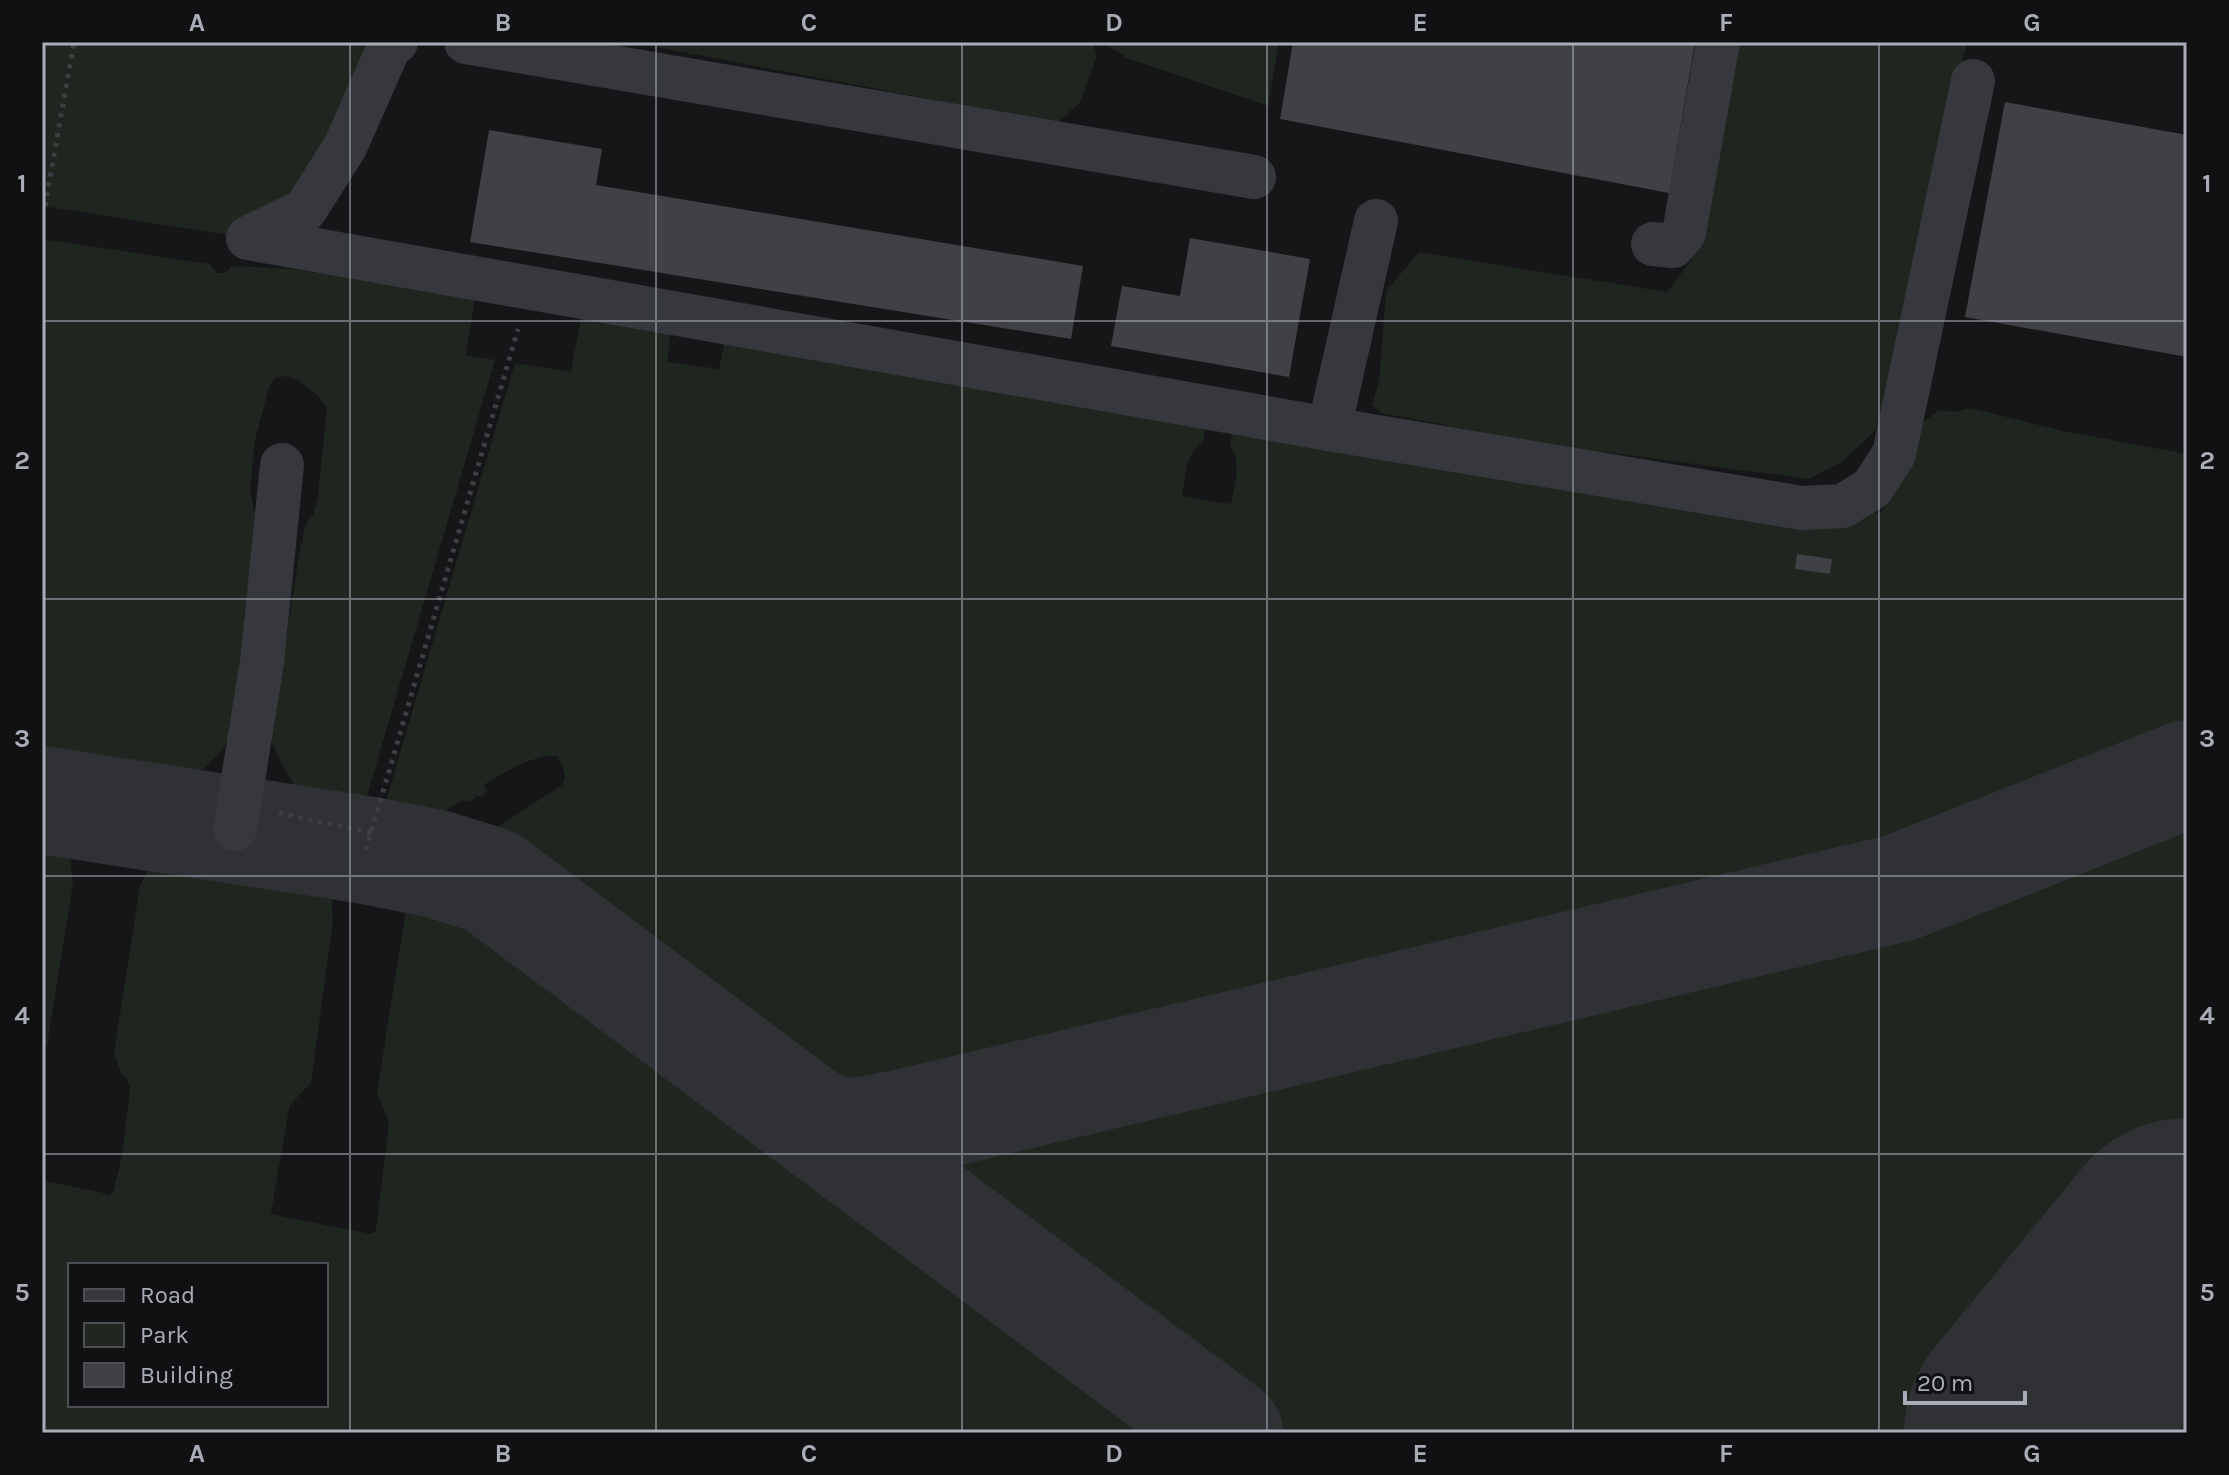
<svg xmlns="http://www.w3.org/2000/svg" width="2229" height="1475" font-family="Karla,sans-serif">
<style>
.green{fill:#1e261f;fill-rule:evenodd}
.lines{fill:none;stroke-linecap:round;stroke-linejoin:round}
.taxiway{stroke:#303135;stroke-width:108}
.runway{stroke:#303135;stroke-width:270}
.building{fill:#404145}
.path{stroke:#3d3f44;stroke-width:5;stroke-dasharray:4 6;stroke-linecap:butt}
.minor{stroke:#37383d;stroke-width:44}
.grid{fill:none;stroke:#a8adb8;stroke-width:2;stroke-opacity:0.55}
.neatline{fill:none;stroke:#a8adb8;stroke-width:3}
.grid-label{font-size:26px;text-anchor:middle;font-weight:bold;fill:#a8adb8}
</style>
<rect width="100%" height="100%" fill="#161618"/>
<g class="green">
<path d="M42,42H390L345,147L248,238L42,206Z"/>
<path d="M628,42H1093L1097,56L1080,102L1058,123Z"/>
<path d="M1102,42H1279L1268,106L1127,58Z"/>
<path d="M1734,42H1967L1881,425L1843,461L1809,479L1550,445L1381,413L1372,405L1379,382L1386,291L1419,252L1667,292L1692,259Z"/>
<path d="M42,239L210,264L217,273H226L231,266L293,269L475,298L466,355L495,360L362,813L356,812L354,817L349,816L339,823C335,822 329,822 326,821C309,813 277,759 271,740L299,555L306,523L313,516L318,497L327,408L316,394L298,380L284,376L275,378L269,387L255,440L250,490L258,527L244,616V654L232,734L222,750L206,767L161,794L153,795L42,780Z"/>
<path d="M581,317L671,332L667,362L719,369L725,341L1206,421L1203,442C1185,453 1186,476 1182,496L1231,504C1235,486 1242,462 1230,446L1233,427L1862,521L1872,513L1882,512L1894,493L1917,427L1939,410L1954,412L1971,408L2063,431L2187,454V1433H1265L476,844L477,840L562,785C568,776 562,766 558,757C539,751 502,774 485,784L484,789H488L482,796H476L470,802L462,800L413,832L384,828L386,821L381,818L515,363L571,372Z"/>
<path d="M42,821L57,823L69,847L73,883L47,1046L42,1052Z"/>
<path d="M180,839L312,861L316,863L331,890L333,920L311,1083L290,1105L288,1113L271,1214L372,1234L376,1230L389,1123L377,1092L406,910L413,898L432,886L434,880L457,885L489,900L736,1095L1088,1356L1096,1365L1178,1422L1189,1433H42V1180L103,1193L107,1196L113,1193L122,1156L130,1089L127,1078L122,1076L114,1053L140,886L152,859L170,840ZM70,1265H326V1405H70Z"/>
</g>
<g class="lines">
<g class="taxiway">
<path d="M42,800L366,850L437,864L491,881L1229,1433"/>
<path d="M812,1120C843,1140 870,1129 904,1123L1899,888L2187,774"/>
</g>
<path class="runway" d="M2039,1433L2187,1253"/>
</g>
<g class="building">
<path d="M1293,42H1695L1669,193L1280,119Z"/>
<path d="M2005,102L2187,135V357L1965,317Z"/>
<path d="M489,130L602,149L596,185L1083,266L1071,339L470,242Z"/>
<path d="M1190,238L1310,259L1289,377L1111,346L1122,286L1180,296Z"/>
<path d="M1797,554L1832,559L1830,574L1795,569Z"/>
</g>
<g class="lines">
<g class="path">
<path d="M45,206L74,42"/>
<path d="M279,813L371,833"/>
<path d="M366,850L518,329"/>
</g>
<g class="minor">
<path d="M466,42L1254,177"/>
<path d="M248,238L1329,429L1802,508L1843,506L1872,488L1894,454L1973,81"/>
<path d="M248,238L305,210L345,147L390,45L396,42"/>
<path d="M1653,244L1673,246L1684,233L1718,42"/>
<path d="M1329,429L1376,221"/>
<path d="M235,829L262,662L282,465"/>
</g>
</g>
<path class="grid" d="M350,42V1433M656,42V1433M962,42V1433M1267,42V1433M1573,42V1433M1879,42V1433M42,321H2187M42,599H2187M42,876H2187M42,1154H2187"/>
<rect width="2229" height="1475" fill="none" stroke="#111113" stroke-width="88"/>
<rect x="68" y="1263" width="260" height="144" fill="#111113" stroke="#4d4f55" stroke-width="2"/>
<rect x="84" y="1289" width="40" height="12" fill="#37383d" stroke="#4d4f55" stroke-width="2"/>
<text x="140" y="1303" font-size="24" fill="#a8adb8">Road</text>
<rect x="84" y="1323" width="40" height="24" fill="#1e261f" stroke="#4d4f55" stroke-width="2"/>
<text x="140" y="1343" font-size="24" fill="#a8adb8">Park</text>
<rect x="84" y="1363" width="40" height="24" fill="#404145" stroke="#4d4f55" stroke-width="2"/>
<text x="140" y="1383" font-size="24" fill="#a8adb8">Building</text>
<path d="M1905 1391v12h120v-12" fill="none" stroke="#a8adb8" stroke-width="4"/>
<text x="1917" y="1391" font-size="24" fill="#a8adb8" stroke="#111113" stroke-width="6" paint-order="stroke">20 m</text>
<rect x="44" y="44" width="2141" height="1387" class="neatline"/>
<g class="grid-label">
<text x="197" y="31">A</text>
<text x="503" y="31">B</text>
<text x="809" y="31">C</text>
<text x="1114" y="31">D</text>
<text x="1420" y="31">E</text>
<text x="1726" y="31">F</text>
<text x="2032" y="31">G</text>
<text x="22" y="192">1</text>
<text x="2207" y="192">1</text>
<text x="22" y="469">2</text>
<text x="2207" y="469">2</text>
<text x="22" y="747">3</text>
<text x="2207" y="747">3</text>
<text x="22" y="1024">4</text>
<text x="2207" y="1024">4</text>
<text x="22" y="1301">5</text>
<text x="2207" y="1301">5</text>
<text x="197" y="1462">A</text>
<text x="503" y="1462">B</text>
<text x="809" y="1462">C</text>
<text x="1114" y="1462">D</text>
<text x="1420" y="1462">E</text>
<text x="1726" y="1462">F</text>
<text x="2032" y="1462">G</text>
</g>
</svg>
